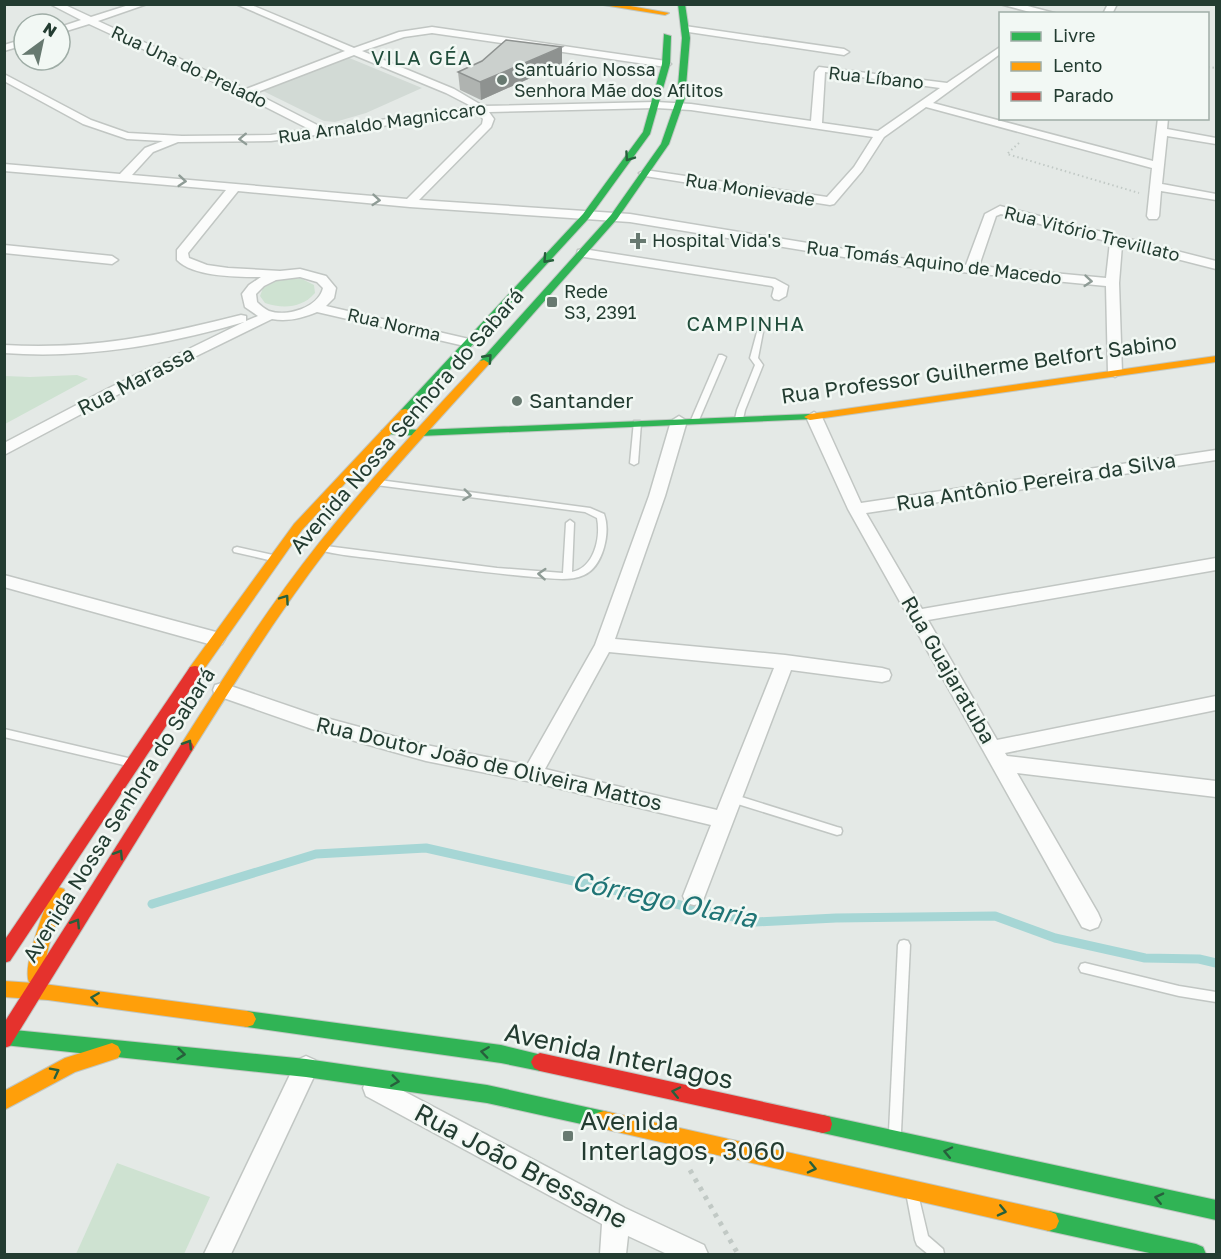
<svg xmlns="http://www.w3.org/2000/svg" width="1221" height="1259" font-family="'Golos Text',sans-serif">
<style>
.built{fill:#d2dad5}
.green{fill:#cee2d1}
.lines{fill:none;stroke-linecap:round;stroke-linejoin:round}
.stream{stroke:#a6d6d5;stroke-width:9}
.lane-casing{stroke:#c1c6c3;stroke-width:3}
.street-casing{stroke:#c1c6c3;stroke-width:3}
.fast-casing{stroke:#c0c7c3;stroke-width:2}
.slow-casing{stroke:#c0c7c3;stroke-width:2}
.jam-casing{stroke:#c0c7c3;stroke-width:2}
.path-far1{stroke:#c1c9c5;stroke-width:2;stroke-dasharray:1.5 3;stroke-linecap:butt}
.path{stroke:#c1c9c5;stroke-width:5;stroke-dasharray:4 6;stroke-linecap:butt}
.lane{fill:#fbfcfb;fill-rule:evenodd}
.street{fill:#fbfcfb;fill-rule:evenodd}
.fast{fill:#30b455;fill-rule:evenodd}
.slow{fill:#ff9f0a;fill-rule:evenodd}
.jam{fill:#e5322d;fill-rule:evenodd}
.wall{fill:#afb3b0}
.shaded-wall{fill:#8e9290}
.building{fill:#cbd0cd;stroke:#8e9290;stroke-width:1.5}
.oneway{stroke:#8f9c96}
.oneway2{stroke:#27603c}
.poi-dot{fill:#677970;stroke:#f2f8f4;stroke-width:2}
.labels{text-anchor:middle;stroke-width:5;stroke-linejoin:round;paint-order:stroke}
.far-street-label{font-size:18px;fill:#233c31;stroke:#f2f8f4}
.far-poi-label{font-size:18px;fill:#233c31;stroke:#f2f8f4;text-anchor:start}
.far-quarter-label{font-size:20px;letter-spacing:1.5px;fill:#204d3b;stroke:#f2f8f4}
.street-label{font-size:21px;fill:#233c31;stroke:#f2f8f4}
.poi-label{font-size:21px;fill:#233c31;stroke:#f2f8f4;text-anchor:start}
.near-street-label{font-size:26px;fill:#233c31;stroke:#f2f8f4}
.near-poi-label{font-size:26px;fill:#233c31;stroke:#f2f8f4;text-anchor:start}
.near-water-label{font-size:27px;font-style:italic;fill:#1f7475;stroke:#f2f8f4}
</style>
<rect width="100%" height="100%" fill="#e4e9e6"/>
<path class="built" d="M347,57L422,88L366,113L335,122L324,121L261,90Z"/>
<g class="green">
<path d="M290,278L302,279L314,285L315,293C302,308 283,309 265,303L260,296L263,288L276,281Z"/>
<path d="M77,375L88,379L5,424V376L30,377Z"/>
<path d="M117,1163L210,1197L184,1254H76Z"/>
</g>
<g class="lines">
<path class="stream" d="M152,904L316,854L426,848L756,922L836,918L995,916L1055,938L1145,958L1199,959L1216,963"/>
<g class="lane-casing">
<g id="lane">
<path d="M760,330L763,332L758,358L763,365L745,410L743,419L739,421L735,419L737,410L755,365L750,358L757,332Z"/>
<path d="M719,355H722L726,357L699,420L698,422H692L691,420Z"/>
<path d="M634,421H640L641,423L638,463L634,465L630,463Z"/>
<path d="M379,480L590,508L604,514C611,532 603,567 584,575C568,582 550,578 534,577C489,573 445,567 401,562C375,558 348,557 323,551L322,549L326,546L497,568L563,573L566,523L570,520L574,523L572,572C594,568 601,538 597,518L585,512L376,485L375,483L376,481Z"/>
<path d="M237,547L273,555L277,558L273,561L234,552L233,550L234,548Z"/>
<path d="M4,729L128,758L132,759L133,762L132,765L128,766L4,737Z"/>
<path d="M732,794L837,827L841,828L842,831L841,834L837,835L728,801L727,798L728,795Z"/>
<path d="M904,940L908,941L910,945L901,1132L899,1136L895,1138L891,1136L889,1132L898,945L900,941Z"/>
<path d="M1085,963L1179,986L1216,992V1002L1179,996L1085,973L1081,972L1079,968L1081,964Z"/>
<path d="M913,1192L918,1193L919,1198L928,1236L943,1249L944,1254H928L917,1245L915,1240L907,1198L908,1193Z"/>
</g>
</g>
<g class="street-casing">
<g id="street">
<path d="M50,4H63L91,17L132,4H147L98,21L246,89L345,51L236,4H249L354,48L399,32L432,27L666,61L671,64L666,67L432,33L404,37L362,51L454,89L483,106L656,102L691,104L811,121L815,72L819,67L947,83L1000,47V54L933,103L1153,161L1158,118H1168L1167,129L1216,138V144L1167,136L1162,184L1216,194V200L1161,191L1159,216L1157,219H1149L1147,216L1152,168L926,107L884,137L862,171L834,204L830,205L645,176L639,173L645,170L827,197L854,167L873,137L691,110L656,108L489,112L494,119L491,127L419,200L630,214L899,258L966,265L985,214L1000,206L1216,261V269L1122,245L1119,283L1122,373L1115,377L1108,373L1106,286L899,266L630,222L410,207L238,191L188,253L189,258L207,265L228,268L280,271L300,269L326,276L336,288L334,298L326,306L469,339L476,343L469,347L317,312C302,318 288,322 272,319L119,394L4,455V443L109,388L244,322C165,345 87,359 4,353V345C91,350 158,336 241,315L246,316V321L258,316L245,307L242,294L249,285L261,277C238,277 193,277 177,260V250L226,190L4,171V164L120,174L145,148L163,141L127,139L83,124L4,81V74L91,120L128,133L182,136L271,135L309,129L242,95L89,24L60,33V27L81,20ZM354,55L446,93L473,107L323,128L255,93ZM825,72L940,88L878,131L822,123ZM478,113L483,119L482,124L407,199L132,175L153,152L178,142L271,141ZM1001,214L1110,242L1106,278L979,266L996,216ZM300,277L317,282L323,288C318,308 287,317 269,311C265,309 260,305 257,302L256,294L264,286L276,280Z"/>
<path d="M1000,4H1020L1058,14H1037Z"/>
<path d="M1108,4H1117L1112,14H1103Z"/>
<path d="M685,26L844,49L849,52L844,55L682,31V27Z"/>
<path d="M24,39V45L4,51V45Z"/>
<path d="M4,245L112,256L118,260L112,264L4,253Z"/>
<path d="M583,249L775,279L788,286L786,296L779,300L774,299L772,296L774,288L772,286L578,256L577,253L578,250Z"/>
<path d="M814,412L822,417L861,503L1216,450V460L866,513L922,609L1216,558V570L928,620L997,740L1216,696V710L1005,753L1007,756L1216,781V797L1017,773L1098,913L1101,920L1098,927L1090,930L1082,927L848,509L806,417Z"/>
<path d="M679,416L687,421L665,496L615,639L785,655L882,668L889,670L891,675L889,680L882,682L791,670L702,903L694,905L686,903L683,896L711,825L532,782L426,761L312,729L215,695L213,690L215,685L222,683L315,715L426,745L527,765L595,645L649,496L671,421ZM609,652L774,668L717,810L545,769Z"/>
<path d="M4,575L216,632L222,634L225,639L222,644L216,646L4,587Z"/>
<path d="M306,1056L315,1060L318,1068L231,1254H204L297,1060Z"/>
<path d="M375,1076L625,1208L704,1245L708,1254H667L628,1236L626,1254H600L602,1224L366,1096L363,1088L366,1080Z"/>
</g>
</g>
<g class="fast-casing">
<g id="fast">
<path d="M678,4H685L690,38L685,98L669,144L617,219L488,365H480V361L611,215L661,144L677,98L682,38Z"/>
<path d="M664,34L671,36L670,64L650,134L589,218L409,414H401V410L583,214L643,132L662,64Z"/>
<path d="M810,414L814,415V419L420,436L387,434L381,431L387,428L420,430Z"/>
<path d="M247,1011L501,1045L546,1056L549,1062L546,1068L540,1071L501,1063L247,1027L241,1025L238,1019L241,1013Z"/>
<path d="M4,1029L306,1059L487,1085L604,1111L611,1113L613,1120L611,1127L604,1129L487,1103L306,1077L4,1045Z"/>
<path d="M823,1115L1216,1200V1220L823,1133L816,1131L814,1124L816,1117Z"/>
<path d="M1049,1211L1196,1244L1203,1247L1206,1254H1154L1049,1231L1042,1228L1039,1221L1042,1214Z"/>
</g>
</g>
<g class="slow-casing">
<g id="slow">
<path d="M597,4H619L669,13L665,15Z"/>
<path d="M1216,356V362L810,420L804,417L810,414Z"/>
<path d="M484,360L489,363L488,365C434,425 379,484 329,547C279,612 235,682 192,751L187,753L182,751L180,747L182,743C225,675 269,606 319,543C370,479 425,420 480,361Z"/>
<path d="M405,409L409,410V414L302,530L200,675H190L188,671L190,667L294,524L401,410Z"/>
<path d="M58,887L64,889L66,894L49,945L41,982L36,983L247,1011L253,1013L256,1019L253,1025L247,1027L48,1000L4,997V981L33,983L29,982C22,966 44,912 50,894L52,889Z"/>
<path d="M112,1043L118,1046L121,1052L118,1058L75,1072L4,1110V1091L65,1058Z"/>
<path d="M604,1111L1049,1211L1056,1214L1059,1221L1056,1228L1049,1231L604,1129L597,1127L595,1120L597,1113Z"/>
</g>
</g>
<g class="jam-casing">
<g id="jam">
<path d="M195,666L200,667L202,671L200,675L10,961L4,963V941L190,667Z"/>
<path d="M187,741L192,743L194,747L192,751L10,1046L4,1048V1023L182,743Z"/>
<path d="M540,1053L823,1115L830,1117L832,1124L830,1131L823,1133L540,1071L534,1068L531,1062L534,1056Z"/>
</g>
</g>
<g class="path-far1">
<path d="M1208,67L1216,68"/>
<path d="M1019,143L1007,154L1139,193"/>
</g>
<path class="path" d="M690,1170L738,1254"/>
<use href="#lane" class="lane"/>
<use href="#street" class="street"/>
<use href="#fast" class="fast"/>
<use href="#slow" class="slow"/>
<use href="#jam" class="jam"/>
</g>
<path class="wall" d="M562,64L481,100L460,90L458,72Z"/>
<path class="shaded-wall" d="M562,47V64L481,100L480,82Z"/>
<path class="building" d="M506,40L562,47L480,82L458,72L482,61Z"/>
<defs><path id="oneway-chevron" d="M-2-3.5L2.5 0L-2 3.5" fill="none" stroke-width="1.6" stroke-linecap="round" stroke-linejoin="round" transform="scale(1.5)"/></defs>
<g class="oneway">
<use href="#oneway-chevron" transform="translate(243 139) rotate(178)"/>
<use href="#oneway-chevron" transform="translate(182 181) rotate(5)"/>
<use href="#oneway-chevron" transform="translate(376 200) rotate(5)"/>
<use href="#oneway-chevron" transform="translate(1088 281) rotate(5)"/>
<use href="#oneway-chevron" transform="translate(467 495) rotate(7)"/>
<use href="#oneway-chevron" transform="translate(542 574) rotate(-176)"/>
</g>
<g class="oneway2">
<use href="#oneway-chevron" transform="translate(629 157) rotate(125)"/>
<use href="#oneway-chevron" transform="translate(547 259) rotate(132)"/>
<use href="#oneway-chevron" transform="translate(488 358) rotate(-48)"/>
<use href="#oneway-chevron" transform="translate(285 599) rotate(-55)"/>
<use href="#oneway-chevron" transform="translate(188 744) rotate(-58)"/>
<use href="#oneway-chevron" transform="translate(119 854) rotate(-58)"/>
<use href="#oneway-chevron" transform="translate(76 923) rotate(-58)"/>
<use href="#oneway-chevron" transform="translate(95 998) rotate(-172)"/>
<use href="#oneway-chevron" transform="translate(485 1052) rotate(-172)"/>
<use href="#oneway-chevron" transform="translate(181 1054) rotate(6)"/>
<use href="#oneway-chevron" transform="translate(55 1072) rotate(-27)"/>
<use href="#oneway-chevron" transform="translate(395 1081) rotate(8)"/>
<use href="#oneway-chevron" transform="translate(676 1092) rotate(-168)"/>
<use href="#oneway-chevron" transform="translate(948 1152) rotate(-168)"/>
<use href="#oneway-chevron" transform="translate(812 1168) rotate(13)"/>
<use href="#oneway-chevron" transform="translate(1159 1198) rotate(-167)"/>
<use href="#oneway-chevron" transform="translate(1002 1211) rotate(13)"/>
</g>
<g class="poi-dot">
<circle cx="502" cy="80" r="6"/>
<path d="M635 232h6v6h6v6h-6v6h-6v-6h-6v-6h6z"/>
<rect x="546" y="296" width="12" height="12" rx="3"/>
<circle cx="517" cy="401" r="6"/>
<rect x="562" y="1130" width="12" height="12" rx="3"/>
</g>
<g class="labels">
<g class="far-street-label">
<text transform="translate(189 67) rotate(25)" y="6">Rua Una do Prelado</text>
<text transform="translate(876 78) rotate(6)" y="6">Rua Líbano</text>
<text transform="translate(382 123) rotate(-8)" y="6">Rua Arnaldo Magniccaro</text>
<text transform="translate(750 190) rotate(9)" y="6">Rua Monievade</text>
<text transform="translate(1092 234) rotate(14)" y="6">Rua Vitório Trevillato</text>
<text transform="translate(934 263) rotate(7)" y="6">Rua Tomás Aquino de Macedo</text>
<text transform="translate(394 325) rotate(13)" y="6">Rua Norma</text>
</g>
<g class="far-poi-label">
<text x="514" y="76">Santuário Nossa<tspan x="514" dy="21">Senhora Mãe dos Aflitos</tspan></text>
<text x="652" y="247">Hospital Vida's</text>
<text x="564" y="298">Rede<tspan x="564" dy="21">S3, 2391</tspan></text>
</g>
<g class="far-quarter-label">
<text x="422" y="65">VILA GÉA</text>
<text x="746" y="331">CAMPINHA</text>
</g>
<g class="street-label">
<text transform="translate(979 369) rotate(-8)" y="7">Rua Professor Guilherme Belfort Sabino</text>
<text transform="translate(136 381) rotate(-27)" y="7">Rua Marassa</text>
<text transform="translate(407 421) rotate(-49)" y="7">Avenida Nossa Senhora do Sabará</text>
<text transform="translate(1036 482) rotate(-9)" y="7">Rua Antônio Pereira da Silva</text>
<text transform="translate(948 670) rotate(60)" y="7">Rua Guajaratuba</text>
<text transform="translate(489 764) rotate(13)" y="7">Rua Doutor João de Oliveira Mattos</text>
<text transform="translate(119 815) rotate(-58)" y="7">Avenida Nossa Senhora do Sabará</text>
</g>
<g class="poi-label">
<text x="529" y="408">Santander</text>
</g>
<g class="near-street-label">
<text transform="translate(619 1056) rotate(12)" y="9">Avenida Interlagos</text>
<text transform="translate(521 1166) rotate(28)" y="9">Rua João Bressane</text>
</g>
<g class="near-poi-label">
<text x="580" y="1130">Avenida<tspan x="580" dy="30">Interlagos, 3060</tspan></text>
</g>
<g class="near-water-label">
<text transform="translate(664 900) rotate(12)" y="9">Córrego Olaria</text>
</g>
</g>
<rect width="1221" height="1259" fill="none" stroke="#233c31" stroke-width="12"/>
<rect x="999" y="12" width="210" height="108" fill="#f2f8f4" stroke="#9fada6" stroke-width="1.5"/>
<rect x="1011" y="32" width="30" height="9" fill="#30b455" stroke="#9fada6" stroke-width="1.5"/>
<text x="1053" y="42" font-size="18" fill="#233c31">Livre</text>
<rect x="1011" y="62" width="30" height="9" fill="#ff9f0a" stroke="#9fada6" stroke-width="1.5"/>
<text x="1053" y="72" font-size="18" fill="#233c31">Lento</text>
<rect x="1011" y="92" width="30" height="9" fill="#e5322d" stroke="#9fada6" stroke-width="1.5"/>
<text x="1053" y="102" font-size="18" fill="#233c31">Parado</text>
<g transform="translate(42 42) rotate(33)"><circle r="28" fill="#f2f8f4" stroke="#9fada6" stroke-width="1.5"/>
<path d="M0-4.5L10 22L0 15L-10 22Z" fill="#677970"/>
<text y="-9" font-size="16" font-weight="bold" text-anchor="middle" fill="#233c31">N</text>
</g>
</svg>
